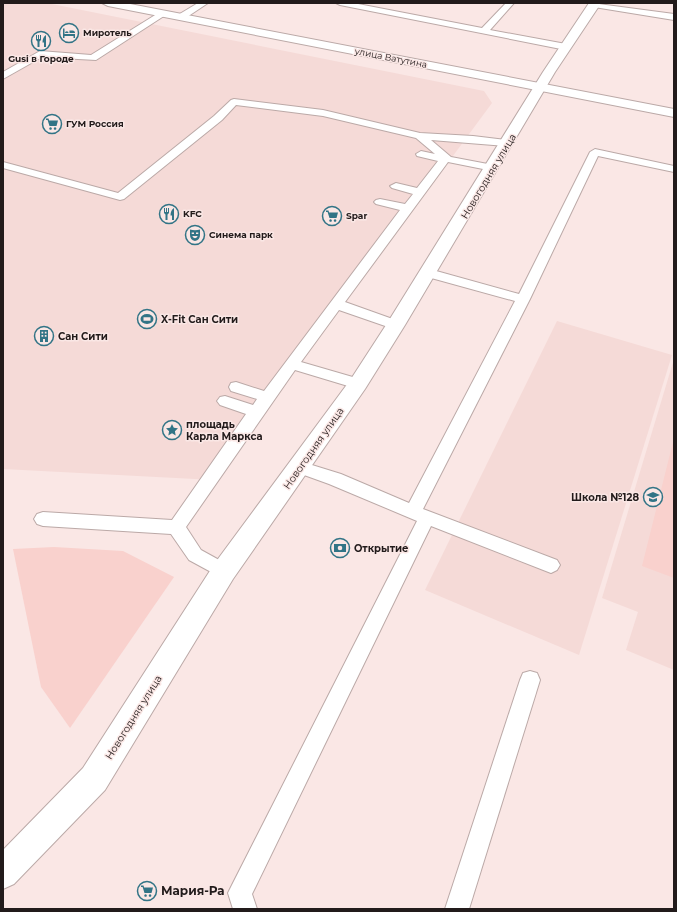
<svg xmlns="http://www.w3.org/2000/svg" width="677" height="912" font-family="Montserrat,sans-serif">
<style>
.built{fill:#f5dad7}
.green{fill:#f9d1cd}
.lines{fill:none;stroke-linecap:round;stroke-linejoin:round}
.service-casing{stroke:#bba9a7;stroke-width:2}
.tertiary-casing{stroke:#bba9a7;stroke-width:2}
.primary-casing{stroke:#bba9a7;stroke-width:2}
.service{fill:#fff;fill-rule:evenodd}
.tertiary{fill:#fff;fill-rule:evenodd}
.primary{fill:#fff;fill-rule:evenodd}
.labels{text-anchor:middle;stroke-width:3;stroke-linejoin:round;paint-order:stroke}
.far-poi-label{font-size:9px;font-weight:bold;fill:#221b1b;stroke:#fae7e5;text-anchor:start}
.far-street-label{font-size:9px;fill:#221b1b;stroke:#fae7e5}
.street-label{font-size:10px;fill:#221b1b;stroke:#fae7e5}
.poi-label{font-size:10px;font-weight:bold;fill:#221b1b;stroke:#fae7e5;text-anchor:start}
.near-poi-label{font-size:12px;font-weight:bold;fill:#221b1b;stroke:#fae7e5;text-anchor:start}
</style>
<rect width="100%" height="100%" fill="#fae7e5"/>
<g class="built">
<path d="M3,3H47L484,91L492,103L214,480L3,469Z"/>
<path d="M557,321L672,355L579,655L425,590Z"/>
<path d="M674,359V670L626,650L638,612L602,598Z"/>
</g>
<g class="green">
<path d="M674,438V578L642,566Z"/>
<path d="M54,547L123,551L174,577L70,728L41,687L13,549Z"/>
</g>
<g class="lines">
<g class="service-casing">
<g id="service">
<path d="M198,3H208L184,19H178V15Z"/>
<path d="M336,3H353L482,28L506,3H514L490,30L566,44L570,47L566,50L340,5Z"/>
<path d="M591,3L674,14V20L594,7L590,5Z"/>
<path d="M160,12H163L167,14L96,60L42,57L3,79V72L40,51L91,55Z"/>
<path d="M234,99L323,110L420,133L473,136L506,140L511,143L506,146L431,140L451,157L493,165L498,168L493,171L448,162L345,302L401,322L403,325L401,328H391L339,310L301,362L363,380L365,384L363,388L358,389L295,370L186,527L201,550L230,566L233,571L230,576L224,579L189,560L171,534L43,526L37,524L34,519L37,514L43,512L172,520L246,414L220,405L217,401L220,397L225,396L253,405L257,399L231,391L229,387L231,383L236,382L264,391L400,210L376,204L374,202L376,200L380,199L405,204L413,194L392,188L390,186L396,183L417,188L438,161L417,156L416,154L421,151L435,154L416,138L323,116L236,105L222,120L124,199L120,200L3,168V162L118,193L214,116L231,100Z"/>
<path d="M595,149L674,166V172L598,156L530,299L423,509L557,560L560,565L557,570L551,573L431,526L252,894L257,909H233L228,893L232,885L417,521L329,484L293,471L291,467L293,463L299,461L341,474L409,503L515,301L424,276L423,273L429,269L519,294L590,152Z"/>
<path d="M530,671L537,673L540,680L469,909H445L520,680L523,673Z"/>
</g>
</g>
<g class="tertiary-casing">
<path id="tertiary" d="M589,3H601L555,72L405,325L365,389L233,579L105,790L14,884L3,889V850L83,768L215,563L351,379L388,322L543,72Z"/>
</g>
<g class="primary-casing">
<path id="primary" d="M102,3H125L674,109V117L108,6Z"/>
</g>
<use href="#service" class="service"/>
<use href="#tertiary" class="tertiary"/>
<use href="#primary" class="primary"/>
</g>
<defs>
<g id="hotel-ring" transform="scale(1)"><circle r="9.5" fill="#fae7e5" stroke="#327486" stroke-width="1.5"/><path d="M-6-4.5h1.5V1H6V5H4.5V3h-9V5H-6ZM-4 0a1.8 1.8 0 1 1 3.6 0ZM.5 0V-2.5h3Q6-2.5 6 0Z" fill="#327486"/></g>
<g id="restaurant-ring" transform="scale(1)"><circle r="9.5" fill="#fae7e5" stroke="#327486" stroke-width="1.5"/><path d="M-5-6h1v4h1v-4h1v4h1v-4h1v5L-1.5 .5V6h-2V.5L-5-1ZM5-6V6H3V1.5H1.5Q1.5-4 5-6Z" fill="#327486"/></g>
<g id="supermarket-ring" transform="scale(1)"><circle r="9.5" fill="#fae7e5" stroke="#327486" stroke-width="1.5"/><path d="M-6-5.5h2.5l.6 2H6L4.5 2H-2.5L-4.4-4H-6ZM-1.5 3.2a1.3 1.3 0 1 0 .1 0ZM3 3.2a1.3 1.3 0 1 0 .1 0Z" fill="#327486"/></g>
<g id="theatre-ring" transform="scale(1)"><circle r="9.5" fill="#fae7e5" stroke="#327486" stroke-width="1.5"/><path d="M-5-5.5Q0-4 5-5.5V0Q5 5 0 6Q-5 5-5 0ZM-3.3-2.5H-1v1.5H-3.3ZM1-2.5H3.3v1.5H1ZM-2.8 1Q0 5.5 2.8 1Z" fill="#327486"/></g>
<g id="stadium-ring" transform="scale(1)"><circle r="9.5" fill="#fae7e5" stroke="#327486" stroke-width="1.5"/><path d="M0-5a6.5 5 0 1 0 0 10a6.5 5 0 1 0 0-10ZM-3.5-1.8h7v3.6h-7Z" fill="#327486"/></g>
<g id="building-ring" transform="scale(1)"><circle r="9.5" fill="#fae7e5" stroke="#327486" stroke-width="1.5"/><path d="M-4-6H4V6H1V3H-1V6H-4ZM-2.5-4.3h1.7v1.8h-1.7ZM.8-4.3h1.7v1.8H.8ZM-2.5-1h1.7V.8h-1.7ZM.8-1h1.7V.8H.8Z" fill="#327486"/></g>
<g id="sight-ring" transform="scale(1)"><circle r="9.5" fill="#fae7e5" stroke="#327486" stroke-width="1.5"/><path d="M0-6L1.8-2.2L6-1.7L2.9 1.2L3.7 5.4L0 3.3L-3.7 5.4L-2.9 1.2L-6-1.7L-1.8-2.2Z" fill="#327486"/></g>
<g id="school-ring" transform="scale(1)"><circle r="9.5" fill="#fae7e5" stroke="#327486" stroke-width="1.5"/><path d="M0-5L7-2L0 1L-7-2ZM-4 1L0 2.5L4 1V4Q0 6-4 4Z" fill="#327486"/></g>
<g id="bank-ring" transform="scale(1)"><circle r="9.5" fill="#fae7e5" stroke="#327486" stroke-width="1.5"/><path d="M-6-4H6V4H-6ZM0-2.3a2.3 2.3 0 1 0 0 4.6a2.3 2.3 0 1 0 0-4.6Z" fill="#327486"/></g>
</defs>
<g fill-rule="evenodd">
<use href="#hotel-ring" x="69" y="33"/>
<use href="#restaurant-ring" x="41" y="41"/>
<use href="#supermarket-ring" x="52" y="124"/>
<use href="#restaurant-ring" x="169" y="214"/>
<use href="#supermarket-ring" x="332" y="216"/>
<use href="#theatre-ring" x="195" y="235"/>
<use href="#stadium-ring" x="147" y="319"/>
<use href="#building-ring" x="44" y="336"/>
<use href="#sight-ring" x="172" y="430"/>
<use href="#school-ring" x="653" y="497"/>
<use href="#bank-ring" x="340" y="548"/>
<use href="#supermarket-ring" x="147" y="891"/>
</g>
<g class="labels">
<g class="far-poi-label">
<text x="83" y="36">Миротель</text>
<text x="41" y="62" text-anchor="middle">Gusi в Городе</text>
<text x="66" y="127">ГУМ Россия</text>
<text x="183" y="217">KFC</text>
<text x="346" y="219">Spar</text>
<text x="209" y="238">Синема парк</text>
</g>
<g class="far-street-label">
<text transform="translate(391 58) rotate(11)" y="3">улица Ватутина</text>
</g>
<g class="street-label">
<text transform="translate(488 176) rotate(-59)" y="4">Новогодняя улица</text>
<text transform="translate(313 448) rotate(-55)" y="4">Новогодняя улица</text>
<text transform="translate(133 717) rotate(-58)" y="4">Новогодняя улица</text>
</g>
<g class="poi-label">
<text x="161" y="323">X-Fit Сан Сити</text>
<text x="58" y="340">Сан Сити</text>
<text x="186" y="428">площадь<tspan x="186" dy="12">Карла Маркса</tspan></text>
<text x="639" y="501" text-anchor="end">Школа №128</text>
<text x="354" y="552">Открытие</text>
</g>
<g class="near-poi-label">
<text x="161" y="895">Мария-Ра</text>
</g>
</g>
<rect width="677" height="912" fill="none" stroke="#221b1b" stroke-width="8"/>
</svg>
